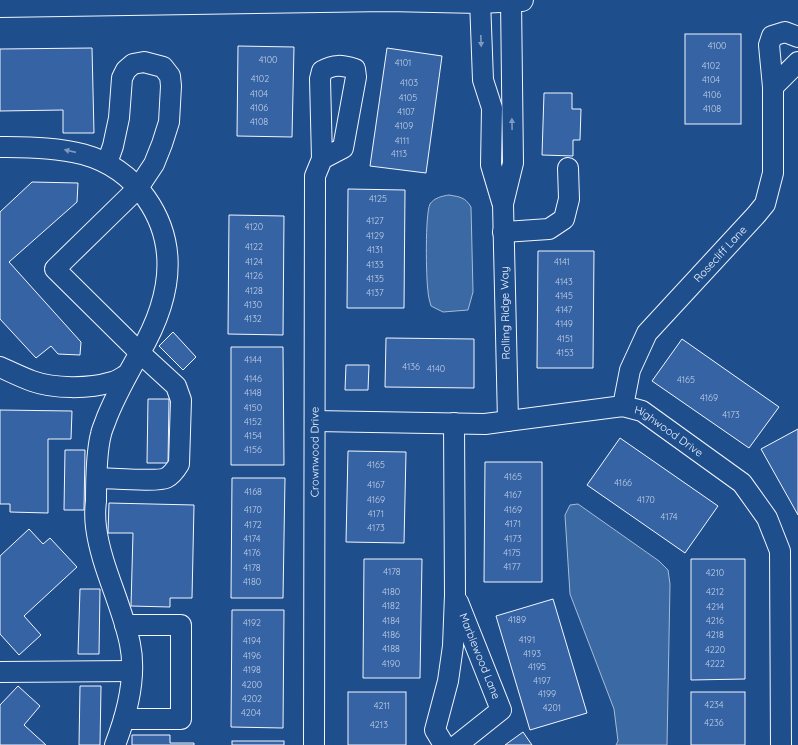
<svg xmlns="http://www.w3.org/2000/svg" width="798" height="745" font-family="Quicksand,sans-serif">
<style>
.water{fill:#3b69a3;stroke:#a8bbd7}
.building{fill:#3563a3;stroke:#f2f6ff}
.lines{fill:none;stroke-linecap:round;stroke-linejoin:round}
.minor-casing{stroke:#f2f6ff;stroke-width:22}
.major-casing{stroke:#f2f6ff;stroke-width:24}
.minor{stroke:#1f4e8c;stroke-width:20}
.major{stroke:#1f4e8c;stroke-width:22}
.oneway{fill:#7e9ac0}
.labels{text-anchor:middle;stroke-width:3;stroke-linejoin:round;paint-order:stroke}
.number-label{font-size:9px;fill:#c3d1e8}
.street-label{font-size:11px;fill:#f2f6ff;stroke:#1f4e8c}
</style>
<rect width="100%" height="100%" fill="#1f4e8c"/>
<g class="water">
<path d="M449,195C460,197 465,197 471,207L473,292L468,310L443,312L431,306C430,302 428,296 428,291C426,278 425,214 430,204C434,198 442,196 449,195Z"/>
<path d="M578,504L659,561L668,570L670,584L667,745H616L618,741L614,709L570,594L565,515L570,505Z"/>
</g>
<g class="building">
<rect x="685" y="34" width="56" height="90"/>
<path d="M238,46L294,47L292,137L237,136Z"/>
<path d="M92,48L94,133H63V110L0,111V49Z"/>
<path d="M387,48L442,56L426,173L370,166Z"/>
<path d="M544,93H572V109H581L580,140H573V156L542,155Z"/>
<path d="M32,182L78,183L77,202L9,262L81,342L80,355L58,354L51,346L36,358L0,319V212Z"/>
<path d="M348,189L405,190L404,308H347Z"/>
<path d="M229,215L284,216L283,335L228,334Z"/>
<path d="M538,251H594L593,368H537Z"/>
<path d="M173,332L196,357L183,370L159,346Z"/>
<path d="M386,338L474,339V388L385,387Z"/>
<path d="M682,339L779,407L749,448L652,381Z"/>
<path d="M231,347H283L284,465H231Z"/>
<path d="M346,365H369L368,390H345Z"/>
<path d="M148,399H169L168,463H147Z"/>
<path d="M0,410L72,411L71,439H48V513L10,512V504H0Z"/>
<path d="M798,429V515L761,449Z"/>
<path d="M620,438L718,506L685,553L587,485Z"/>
<path d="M65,450H85L84,510H64Z"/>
<path d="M348,451L406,452L404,543L346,542Z"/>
<path d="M485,462H542V582H484Z"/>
<path d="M232,478H285L283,598H231Z"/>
<path d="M109,503L194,505L192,598H170V607L131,606L133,533H108Z"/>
<path d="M29,529L43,544L50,538L77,567L24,616L41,635L19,655L0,634V556Z"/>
<path d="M364,559H422L420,678H363Z"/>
<path d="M691,559H745V679L691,680Z"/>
<path d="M80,589H100L99,654H78Z"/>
<path d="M553,599L587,713L530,730L496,616Z"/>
<path d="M232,610H284L283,728L231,727Z"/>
<path d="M18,686L40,706L24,725L46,745H0V705Z"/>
<path d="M80,686H101L100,745H79Z"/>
<rect x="348" y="692" width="58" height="53"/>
<rect x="691" y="692" width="54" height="53"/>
<path d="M523,732L532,745H505Z"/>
<path d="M132,735H170V743H194V745H132Z"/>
<rect x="232" y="741" width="52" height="4"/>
</g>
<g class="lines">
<g class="minor-casing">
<g id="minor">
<path d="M480,0L483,80L492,108L491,165L502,202"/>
<path d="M773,87L798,62"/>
<path d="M0,147C58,148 109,147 146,198C182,249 168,305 139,354C127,375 116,395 107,417C105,423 102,429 101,434C96,453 96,481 96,501C95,509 95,519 96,527C101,567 122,604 130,644C137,678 127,714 115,745"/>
<path d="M503,232L549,229L564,219L569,199L568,168"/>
<path d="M0,367C11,372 21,377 32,381C54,389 89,389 112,382C117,381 121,378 126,375"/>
<path id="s1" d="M623,406L630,370L647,333L756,215L765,204L773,173V87L769,45L772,36L785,32L798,37"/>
<path id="s2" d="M315,421L485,424L623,406L642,411L742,483L767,518L780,551L781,745"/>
<path d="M508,421L503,204L513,163L511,0"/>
<path d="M97,478C109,478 158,482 166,478C172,475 176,469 179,464L181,400L176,386L140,353L55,269L138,188L154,164L162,144L169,122L171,86L170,76L163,67L144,62L133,64L126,70L122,78L119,118L113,146L107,163"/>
<path d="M0,672L132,671"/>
<path d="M124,719H181V625H125"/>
<path id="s3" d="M314,745L315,176L322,159L320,79L322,71C334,64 342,65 355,69L356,77L343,148L322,159"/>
<path d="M444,745L435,730L448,681L453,646L455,595L454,423"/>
<path d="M457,745L501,710L458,602"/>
</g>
</g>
<g class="major-casing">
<path id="major" d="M0,6L387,0L480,2L522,0"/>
</g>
<use href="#minor" class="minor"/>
<use href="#major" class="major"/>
</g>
<defs><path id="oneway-solid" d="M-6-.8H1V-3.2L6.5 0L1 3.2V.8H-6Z"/></defs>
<g class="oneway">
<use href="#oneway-solid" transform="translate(481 41) rotate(88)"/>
<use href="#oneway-solid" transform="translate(512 124) rotate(-91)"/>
<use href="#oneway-solid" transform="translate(70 151) rotate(-167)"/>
</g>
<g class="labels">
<g class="number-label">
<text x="717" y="49">4100</text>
<text x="268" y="63">4100</text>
<text x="403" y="66">4101</text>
<text x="711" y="69">4102</text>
<text x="260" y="82">4102</text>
<text x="711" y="83">4104</text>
<text x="409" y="86">4103</text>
<text x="259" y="97">4104</text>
<text x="712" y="98">4106</text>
<text x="408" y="101">4105</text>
<text x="259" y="111">4106</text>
<text x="712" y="112">4108</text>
<text x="406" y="115">4107</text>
<text x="259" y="125">4108</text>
<text x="404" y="129">4109</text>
<text x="402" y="144">4111</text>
<text x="399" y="157">4113</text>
<text x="378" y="202">4125</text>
<text x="375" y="224">4127</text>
<text x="254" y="230">4120</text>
<text x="375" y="239">4129</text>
<text x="254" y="250">4122</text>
<text x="375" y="253">4131</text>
<text x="254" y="265">4124</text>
<text x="562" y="265">4141</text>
<text x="375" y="268">4133</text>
<text x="254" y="279">4126</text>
<text x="375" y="282">4135</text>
<text x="564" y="285">4143</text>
<text x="254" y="294">4128</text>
<text x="375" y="296">4137</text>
<text x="564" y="299">4145</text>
<text x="253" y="308">4130</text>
<text x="564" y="313">4147</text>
<text x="253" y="322">4132</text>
<text x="564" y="327">4149</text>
<text x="565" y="342">4151</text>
<text x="565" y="356">4153</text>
<text x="253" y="363">4144</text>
<text x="411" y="370">4136</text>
<text x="436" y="372">4140</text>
<text x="253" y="382">4146</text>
<text x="686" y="383">4165</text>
<text x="253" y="396">4148</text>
<text x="709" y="401">4169</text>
<text x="253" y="411">4150</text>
<text x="731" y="418">4173</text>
<text x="253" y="425">4152</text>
<text x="253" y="439">4154</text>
<text x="253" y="453">4156</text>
<text x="376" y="468">4165</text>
<text x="513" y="480">4165</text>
<text x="623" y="486">4166</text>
<text x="376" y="488">4167</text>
<text x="253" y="495">4168</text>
<text x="513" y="498">4167</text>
<text x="376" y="503">4169</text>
<text x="646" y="503">4170</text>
<text x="253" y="513">4170</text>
<text x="513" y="513">4169</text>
<text x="376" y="517">4171</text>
<text x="669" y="520">4174</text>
<text x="513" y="527">4171</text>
<text x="253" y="528">4172</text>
<text x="376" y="531">4173</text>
<text x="252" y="542">4174</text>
<text x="513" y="542">4173</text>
<text x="252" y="556">4176</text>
<text x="512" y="556">4175</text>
<text x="512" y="570">4177</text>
<text x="252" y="571">4178</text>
<text x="392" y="575">4178</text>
<text x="715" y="576">4210</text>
<text x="252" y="585">4180</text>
<text x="391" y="595">4180</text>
<text x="715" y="595">4212</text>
<text x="391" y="609">4182</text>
<text x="715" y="610">4214</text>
<text x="517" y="623">4189</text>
<text x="391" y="624">4184</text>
<text x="715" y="624">4216</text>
<text x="252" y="626">4192</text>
<text x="391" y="638">4186</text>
<text x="715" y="638">4218</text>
<text x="527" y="643">4191</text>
<text x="252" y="644">4194</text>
<text x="391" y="652">4188</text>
<text x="715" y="653">4220</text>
<text x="532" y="657">4193</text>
<text x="252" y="659">4196</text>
<text x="391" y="667">4190</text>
<text x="715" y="667">4222</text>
<text x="537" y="670">4195</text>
<text x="252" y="673">4198</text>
<text x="542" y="684">4197</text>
<text x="252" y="688">4200</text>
<text x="547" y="697">4199</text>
<text x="252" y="702">4202</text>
<text x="714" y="708">4234</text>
<text x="382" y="709">4211</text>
<text x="552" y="711">4201</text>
<text x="251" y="716">4204</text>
<text x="714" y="726">4236</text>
<text x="379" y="728">4213</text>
</g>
<g class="street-label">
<text dy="4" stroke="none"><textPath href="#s1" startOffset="185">Rosecliff Lane</textPath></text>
<text transform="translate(505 313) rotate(-91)" y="4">Rolling Ridge Way</text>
<text dy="4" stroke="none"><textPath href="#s2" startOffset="362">Highwood Drive</textPath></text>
<text dy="4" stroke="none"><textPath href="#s3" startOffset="293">Crownwood Drive</textPath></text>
<text transform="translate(480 656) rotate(68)" y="4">Marblewood Lane</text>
</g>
</g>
</svg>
